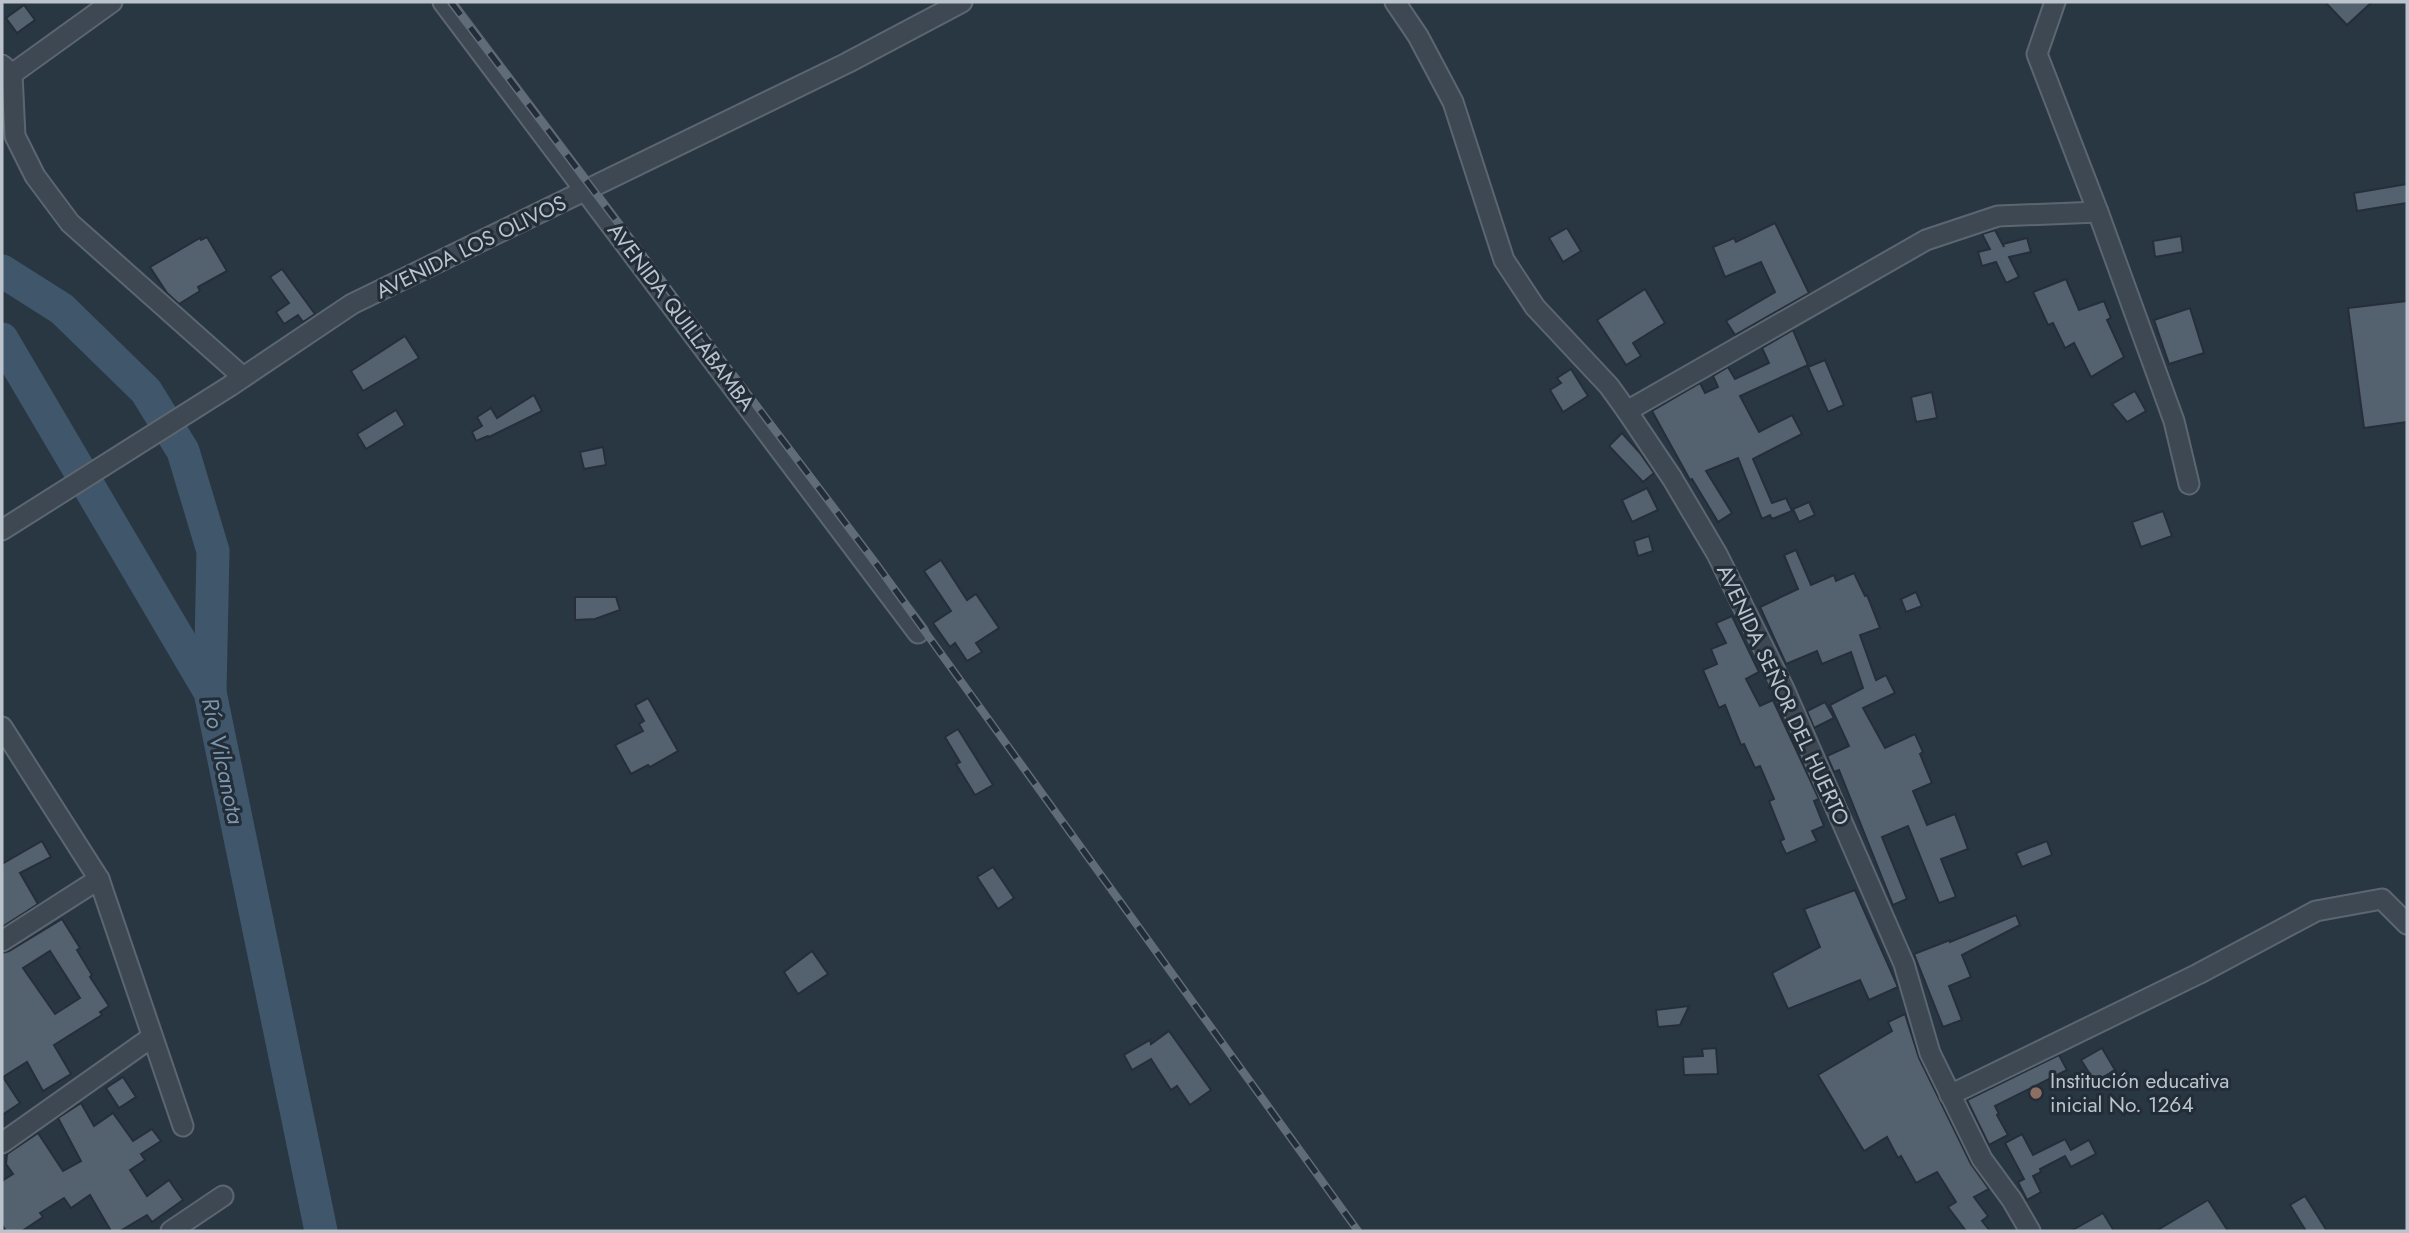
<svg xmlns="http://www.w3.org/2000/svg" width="2409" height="1233" font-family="Jost,sans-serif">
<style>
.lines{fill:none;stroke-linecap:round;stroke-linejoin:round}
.river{stroke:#40566b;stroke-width:33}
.building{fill:#546270;stroke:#242f3a;stroke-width:2;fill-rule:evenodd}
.street-casing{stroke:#5c6670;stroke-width:23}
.street{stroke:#3d4853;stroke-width:19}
.rail-casing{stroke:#606d79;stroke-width:8}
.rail{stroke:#222d38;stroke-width:5;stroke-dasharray:16;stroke-linecap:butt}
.education-dot{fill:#8d6e63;stroke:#222d38;stroke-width:2.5}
.labels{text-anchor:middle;stroke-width:6;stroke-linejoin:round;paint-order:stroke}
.street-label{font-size:21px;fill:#bbc3cc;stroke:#222d38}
.poi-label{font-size:21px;fill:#bbc3cc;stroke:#222d38;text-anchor:start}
.water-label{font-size:23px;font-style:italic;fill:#7d96ad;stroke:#222d38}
</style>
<rect width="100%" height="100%" fill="#293743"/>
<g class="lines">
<g class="river">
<path d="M2,271L62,309L146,391L183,451L213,551L210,692"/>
<path d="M2,339L210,692L321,1231"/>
</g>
</g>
<g class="building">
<path d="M2325,2H2372L2347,25Z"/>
<path d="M24,5L35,20L17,33L6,18Z"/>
<path d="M2407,184V203L2357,211L2354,193Z"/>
<path d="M1775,223L1809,293L1735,335L1726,321L1775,292L1761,262L1725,277L1713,247L1734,238L1736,242Z"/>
<path d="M1567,228L1581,251L1563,262L1549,238Z"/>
<path d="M1995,230L2004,247L2003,244L2027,238L2031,252L2009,257L2019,277L2006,283L1996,262L1982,266L1978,252L1990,249L1982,234Z"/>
<path d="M2181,236L2183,252L2155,257L2153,241Z"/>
<path d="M207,237L227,271L198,287L200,291L179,304L167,293L150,267L200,238L201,240Z"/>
<path d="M282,269L315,314L303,322L298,315L284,324L276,312L289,303L270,277Z"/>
<path d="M2066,279L2079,310L2104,301L2111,318L2107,320L2124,357L2091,377L2074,343L2065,348L2053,323L2048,325L2033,292Z"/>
<path d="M1645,289L1665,323L1633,343L1641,356L1626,365L1597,320Z"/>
<path d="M2407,301V422L2364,428L2348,308Z"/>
<path d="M2190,308L2204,353L2169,364L2154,320Z"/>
<path d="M1793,330L1808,365L1740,396L1759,432L1792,415L1802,434L1753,459L1772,503L1786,498L1792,511L1772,519L1770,515L1762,519L1738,458L1706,471L1732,513L1718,522L1692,479L1690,480L1652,411L1700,383L1705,393L1718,387L1713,376L1728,367L1735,379L1769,363L1762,348Z"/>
<path d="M405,336L419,358L363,391L351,371Z"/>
<path d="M1825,360L1844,405L1828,412L1808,367Z"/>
<path d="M1571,369L1588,396L1563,412L1550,390L1561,383L1557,378Z"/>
<path d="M2135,391L2146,411L2127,422L2112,404Z"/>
<path d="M1932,392L1937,418L1916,422L1911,397Z"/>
<path d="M534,395L542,411L489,437L488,436L476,441L472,432L482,426L477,417L491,408L497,418Z"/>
<path d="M396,410L405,425L366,449L357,434Z"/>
<path d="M1622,433L1640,453L1654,473L1643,482L1609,446Z"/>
<path d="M603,447L606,465L584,469L580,452Z"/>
<path d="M1647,488L1658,510L1632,522L1622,500Z"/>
<path d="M1809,502L1815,515L1799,522L1793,509Z"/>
<path d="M2163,511L2172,536L2141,547L2132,522Z"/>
<path d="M1649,536L1653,551L1638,556L1634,541Z"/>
<path d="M1796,550L1811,585L1834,575L1836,581L1854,573L1865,596L1867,595L1880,628L1860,635L1876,680L1886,675L1895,693L1863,708L1885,748L1915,734L1923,752L1920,754L1932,783L1913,791L1927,825L1955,814L1968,849L1941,859L1956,897L1939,903L1908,826L1882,837L1907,899L1893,905L1839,770L1834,772L1827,756L1849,746L1830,705L1863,688L1851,652L1822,664L1817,651L1786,664L1760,607L1798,589L1784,555Z"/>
<path d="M941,560L967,600L976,594L999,628L976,643L982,652L967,661L955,643L950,647L933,623L951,611L924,571Z"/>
<path d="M1916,592L1922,606L1906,612L1901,599Z"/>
<path d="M575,597H616L620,610L595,619L575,620Z"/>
<path d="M1732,616L1759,672L1746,679L1760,706L1773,700L1819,799L1814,801L1824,826L1812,831L1817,841L1786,854L1780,841L1784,839L1769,801L1774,799L1760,766L1755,768L1744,744L1741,745L1725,705L1719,708L1703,670L1717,664L1711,649L1726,643L1716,623Z"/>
<path d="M648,698L678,751L650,767L648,765L631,774L615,745L643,731L639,724L644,721L635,705Z"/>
<path d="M1825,702L1834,718L1814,728L1807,711Z"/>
<path d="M958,729L993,785L975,795L956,764L960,762L945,737Z"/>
<path d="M42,841L51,857L20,873L38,904L2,927V864Z"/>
<path d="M2047,841L2052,855L2022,867L2016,853Z"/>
<path d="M993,867L1014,898L998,909L977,877Z"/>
<path d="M1855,890L1898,987L1869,1000L1860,980L1788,1009L1772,973L1820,947L1804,909Z"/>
<path d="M2016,915L2020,925L1962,955L1971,977L1949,986L1962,1020L1943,1027L1914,954L1950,940V942Z"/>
<path d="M62,919L80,948L77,950L92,975L90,977L109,1006L100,1012L102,1015L54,1045L71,1074L43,1091L27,1062L3,1077L20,1103L2,1115V953L9,951ZM50,951L80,998L55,1014L23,968Z"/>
<path d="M812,951L828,974L798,994L784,972Z"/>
<path d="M1689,1006L1680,1025L1658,1027L1656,1010Z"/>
<path d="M1905,1014L1919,1058L1971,1164L1989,1189L1974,1197L1988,1216L1982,1221L1990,1231H1966L1948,1207L1956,1202L1937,1172L1916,1183L1901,1156L1898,1158L1887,1137L1864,1151L1818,1075L1892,1031L1888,1022Z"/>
<path d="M1169,1031L1211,1090L1190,1105L1177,1086L1171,1090L1151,1059L1132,1070L1124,1055L1150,1040L1151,1044Z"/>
<path d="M1716,1048L1718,1074L1684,1075L1683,1057L1703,1056L1702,1049Z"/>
<path d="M2102,1048L2115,1070L2095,1082L2081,1060Z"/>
<path d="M2059,1055L2067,1070L1995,1106L1999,1114L1997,1115L2008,1135L1989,1145L1967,1100Z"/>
<path d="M123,1077L136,1097L119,1108L106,1088Z"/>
<path d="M81,1103L94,1126L113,1113L133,1141L152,1129L161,1141L141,1154L145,1160L130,1170L147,1196L169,1180L183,1200L152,1222L147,1215L120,1231H111L90,1195L71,1208L64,1198L40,1213L43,1217L22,1231H6L2,1225V1181L13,1174L6,1164L7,1154L38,1133L63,1171L81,1161L58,1118Z"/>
<path d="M2022,1134L2033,1155L2065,1139L2071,1150L2089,1140L2096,1154L2071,1167L2065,1156L2040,1169L2041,1172L2033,1176L2041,1192L2027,1200L2018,1182L2024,1179L2005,1143Z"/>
<path d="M2305,1196L2327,1231H2306L2290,1205Z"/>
<path d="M2208,1200L2228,1231H2156Z"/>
<path d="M2103,1213L2114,1231H2071Z"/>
</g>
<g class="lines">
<g class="street-casing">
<g id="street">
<path d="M443,2L918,633"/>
<path d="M1395,2L1418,36L1453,102L1504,260L1535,307L1609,386L1627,411L1672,478L1717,554L1784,689L1904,964L1930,1053L1982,1159L2012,1200L2030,1231"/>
<path d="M2055,2L2037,54L2098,212L2174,421L2189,484"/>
<path d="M2,65L12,74L15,136L35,176L70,223L243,377"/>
<path d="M12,74L112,2"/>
<path d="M1627,411L1926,240L1998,216L2098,212"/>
<path d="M2,530L230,386L352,304L847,63L962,2"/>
<path d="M2,727L99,879L183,1126"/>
<path d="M2,941L99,879"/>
<path d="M1950,1095L2198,974L2316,911L2382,899L2407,924"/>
<path d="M2,1143L152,1037"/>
<path d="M171,1231L223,1196"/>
</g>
</g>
<use href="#street" class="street"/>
<g class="rail-casing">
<path id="rail" d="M451,2L877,565L1358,1231"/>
</g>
<use href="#rail" class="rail"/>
</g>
<circle class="education-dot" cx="2036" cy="1093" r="7"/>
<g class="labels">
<g class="street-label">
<text transform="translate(471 247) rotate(-26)" y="7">AVENIDA LOS OLIVOS</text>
<text transform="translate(681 317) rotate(53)" y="7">AVENIDA QUILLABAMBA</text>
<text transform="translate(1783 695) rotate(65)" y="7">AVENIDA SEÑOR DEL HUERTO</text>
</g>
<g class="poi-label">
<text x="2050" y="1088">Institución educativa<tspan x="2050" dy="24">inicial No. 1264</tspan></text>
</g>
<g class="water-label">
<text transform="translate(223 761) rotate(78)" y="8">Río Vilcanota</text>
</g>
</g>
<rect width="2409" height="1233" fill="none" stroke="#bbc3cc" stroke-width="7"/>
</svg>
